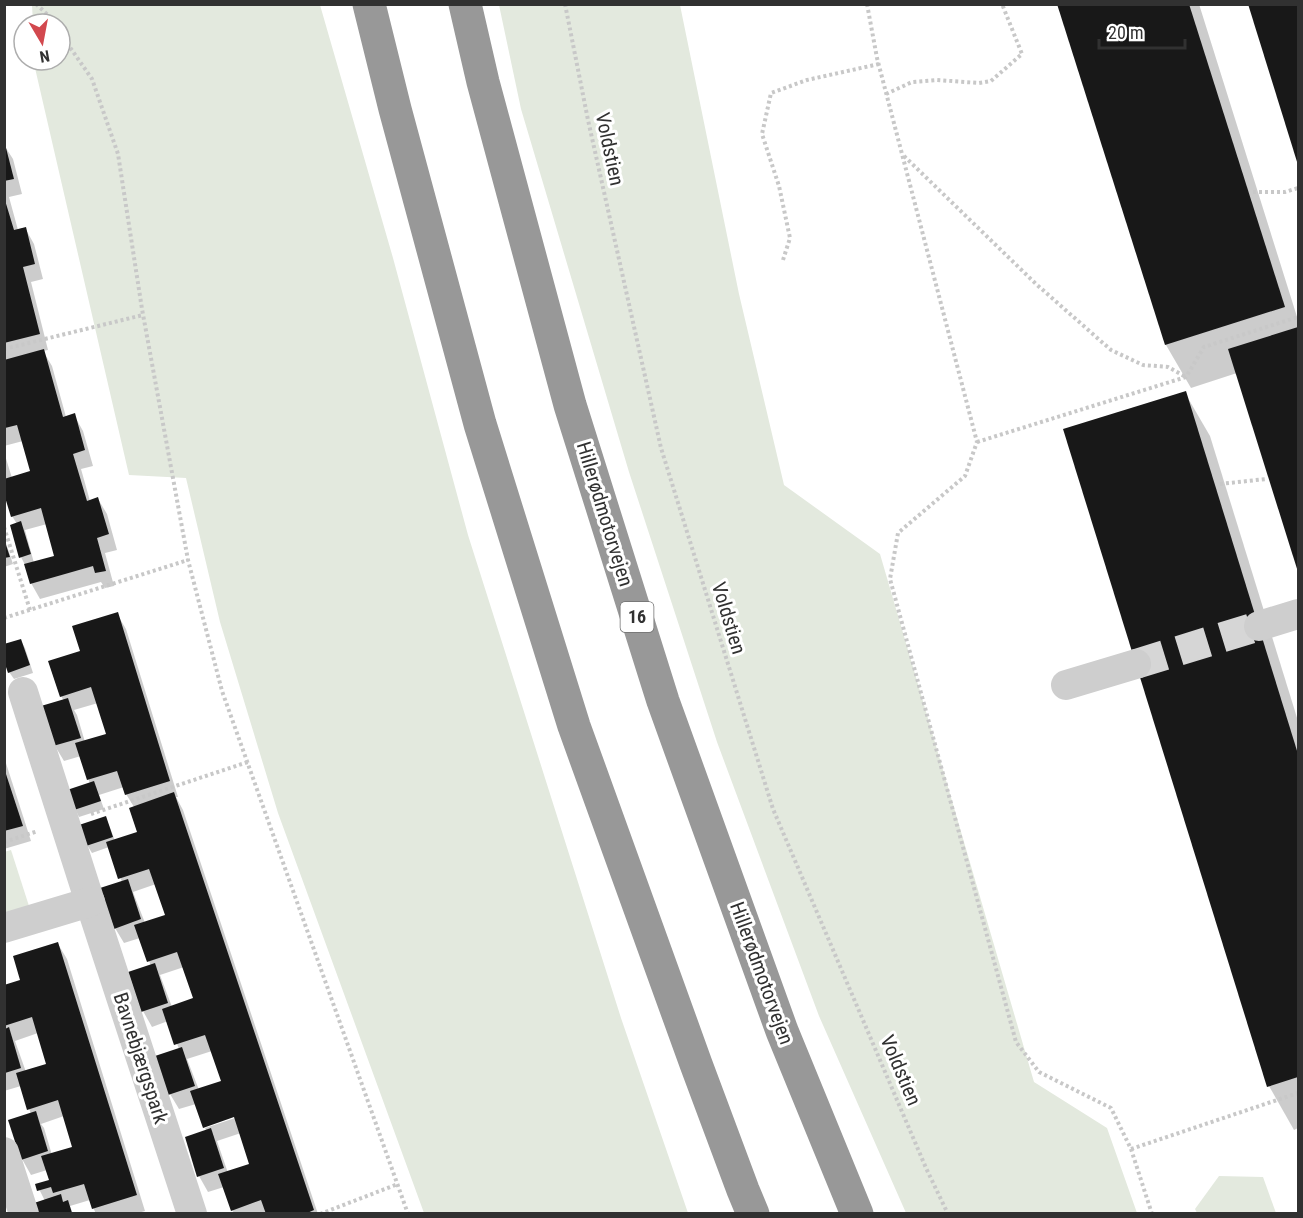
<svg xmlns="http://www.w3.org/2000/svg" width="1303" height="1218" font-family="'Roboto Condensed',sans-serif">
<style>
.green{fill:#e3e9de}
.shadow{fill:#0003;fill-rule:evenodd}
.building{fill:#181818}
.lines{fill:none;stroke-linecap:round;stroke-linejoin:round}
.street-tunnel{stroke:#d6d6d6;stroke-width:30;stroke-dasharray:30 15;stroke-linecap:butt}
.path{stroke:#c8c8c8;stroke-width:4;stroke-dasharray:3 3;stroke-linecap:butt}
.street{stroke:#cecece;stroke-width:30}
.highway{stroke:#989898;stroke-width:33}
.labels{text-anchor:middle;stroke-width:6;stroke-linejoin:round;paint-order:stroke}
.shield{fill:#fff;stroke:#6f6f6f;stroke-width:1.5}
.shield-label{font-size:18px;font-weight:bold;fill:#313131}
.street-label{font-size:20px;fill:#313131;stroke:#fff}
</style>
<rect width="100%" height="100%" fill="#fff"/>
<g class="green">
<path d="M32,5H320L393,258L468,535L621,1018L688,1213H424L278,813L220,622L186,478L129,475L35,68V60H60V24H33Z"/>
<path d="M499,5H680L739,294L784,485L880,554L1034,1082L1107,1128L1137,1213H906L819,1016L717,742L629,472L521,109Z"/>
<path d="M11,850L29,906L4,914V852Z"/>
<path d="M1219,1176L1263,1177L1276,1213H1197L1195,1209Z"/>
</g>
<g class="shadow">
<path d="M1059,4H1199L1298,320V569L1237,373L1191,388L1166,345Z"/>
<path d="M1250,4H1298V161Z"/>
<path d="M4,145L13,159L22,194L9,197L18,230L25,228L34,244L43,279L31,282L48,350L43,351L52,366L66,417L74,415L83,431L93,466L81,469L90,501L98,499L107,514L117,550L105,553L114,586L105,588L101,582L40,599L31,583L25,565L21,557L17,524L12,516L4,492V452L12,478L32,472L23,441L4,446V390L8,389L6,361L4,358ZM47,524L56,557L34,563L25,530Z"/>
<path d="M1185,393L1210,436L1298,721V1128L1294,1130L1269,1086L1065,430Z"/>
<path d="M4,537L13,564L4,567Z"/>
<path d="M117,614L126,629L178,797H176L183,810L318,1214H234L224,1187L208,1192L199,1176L186,1138L207,1132L205,1128L241,1116L240,1114L205,1125V1128L196,1104L179,1109L170,1094L179,1049L168,1021L152,1027L143,1011L151,966L140,938L124,943L115,928L122,882L109,847L92,853L87,845L105,818L109,825L115,841L139,833L134,807L126,794L124,787L99,795L104,809L79,817L75,809L90,784L81,756L64,761L55,746L64,701L61,696L82,652ZM98,703L108,735L85,742L77,715L74,710ZM156,884L166,916L145,923L133,892ZM184,967L195,999L172,1007L160,975ZM212,1051L223,1082L199,1090L187,1059ZM241,1133L251,1165L228,1173L217,1141Z"/>
<path d="M21,641L25,648L33,673L14,679L9,672Z"/>
<path d="M4,757L31,841L4,849Z"/>
<path d="M58,944L67,959L145,1211L135,1214H96L90,1200L70,1206L73,1214H39L45,1201L37,1185L51,1181L47,1170L31,1175L22,1159L31,1114L21,1086L4,1091V986L22,981ZM38,1033L48,1065L26,1072L15,1041ZM64,1116L74,1148L52,1155L44,1128L41,1124Z"/>
</g>
<g class="building">
<path d="M1057,4H1189L1285,307L1165,345Z"/>
<path d="M1248,4H1298V165Z"/>
<path d="M5,144L14,179L4,181V145Z"/>
<path d="M4,197L14,230L26,227L35,264L23,267L40,334L4,343Z"/>
<path d="M1298,327V572L1228,349Z"/>
<path d="M44,349L63,417L75,413L85,450L73,454L87,501L98,497L109,534L97,538L106,571L95,573L93,566L30,584L24,564L54,556L41,508L11,517L4,494V479L30,471L17,425L5,428V388H6L4,382V360Z"/>
<path d="M1186,391L1298,754V1077L1267,1087L1063,429Z"/>
<path d="M21,521L31,554L19,558L10,525Z"/>
<path d="M4,539L10,557L4,558Z"/>
<path d="M118,612L170,781L125,795L117,771L87,780L75,743L106,734L91,687L60,697L48,661L80,651L72,626Z"/>
<path d="M21,639L30,665L8,673L4,661V644Z"/>
<path d="M68,698L81,738L53,746L41,706Z"/>
<path d="M4,768L23,826L4,831Z"/>
<path d="M94,781L101,801L74,810L67,790Z"/>
<path d="M174,792L314,1210L305,1214H266L261,1200L231,1211L218,1174L249,1164L234,1117L203,1128L190,1091L221,1081L205,1035L174,1045L162,1009L193,998L177,952L147,962L134,925L165,915L149,869L118,879L106,842L137,832L129,808Z"/>
<path d="M106,816L113,837L86,846L79,825Z"/>
<path d="M128,879L141,919L114,929L100,888Z"/>
<path d="M58,942L137,1195L92,1209L84,1184L53,1193L51,1187L37,1191L35,1184L49,1180L41,1156L72,1147L58,1100L27,1110L16,1073L46,1064L32,1017L4,1026V985L20,980L13,956Z"/>
<path d="M155,963L168,1003L141,1012L128,972Z"/>
<path d="M9,1027L21,1068L5,1073V1029Z"/>
<path d="M182,1047L195,1086L168,1095L155,1056Z"/>
<path d="M36,1111L48,1151L21,1160L8,1120Z"/>
<path d="M211,1128L224,1168L197,1177L185,1137Z"/>
<path d="M61,1194L63,1202L68,1200L72,1213L37,1214L34,1203Z"/>
</g>
<g class="lines">
<path class="street-tunnel" d="M1136,664L1259,626"/>
<g class="path">
<path d="M36,4L48,15L54,24"/>
<path d="M565,4L588,120L661,448L773,809L926,1168L948,1214"/>
<path d="M867,4L877,58L977,442L965,476L898,533L890,579L1016,1042L1039,1072L1111,1108L1131,1149L1152,1214"/>
<path d="M60,33L92,79L118,154L142,309L188,560L222,691L408,1214"/>
<path d="M886,94L912,82L937,80L979,83L991,81L1022,54L1002,4"/>
<path d="M904,156L1036,284L1111,350L1143,365L1168,367L1186,377"/>
<path d="M1253,192H1285L1298,188"/>
<path d="M783,260L790,238L779,186L762,134L771,93L807,80L879,64"/>
<path d="M4,349L143,315"/>
<path d="M977,442L1186,377L1204,347L1298,317"/>
<path d="M1220,484L1266,479"/>
<path d="M4,527L30,610"/>
<path d="M4,618L188,560"/>
<path d="M91,814L248,762"/>
<path d="M4,842L38,831"/>
<path d="M1131,1149L1298,1093"/>
<path d="M320,1214L398,1184"/>
</g>
<g class="street">
<path d="M1259,626L1298,614"/>
<path d="M1066,685L1136,664"/>
<path d="M23,692L90,902L192,1214"/>
<path d="M4,928L90,902"/>
<path d="M4,1152L24,1214"/>
</g>
<g class="highway">
<path d="M369,4L395,109L480,424L574,726L696,1064L743,1190L753,1214"/>
<path d="M465,4L483,82L570,405L663,701L782,1031L857,1214"/>
</g>
</g>
<g class="labels">
<rect class="shield" x="620.5" y="602" width="33" height="30" rx="4.5"/>
<g class="shield-label">
<text x="637" y="623">16</text>
</g>
<g class="street-label">
<text transform="translate(610 149) rotate(78)" y="7">Voldstien</text>
<text transform="translate(605 514) rotate(73)" y="7">Hillerødmotorvejen</text>
<text transform="translate(729 618) rotate(73)" y="7">Voldstien</text>
<text transform="translate(762 973) rotate(70)" y="7">Hillerødmotorvejen</text>
<text transform="translate(141 1058) rotate(72)" y="7">Bavnebjærgspark</text>
<text transform="translate(901 1070) rotate(67)" y="7">Voldstien</text>
</g>
</g>
<rect width="1303" height="1218" fill="none" stroke="#313131" stroke-width="12"/>
<g transform="translate(42 42) rotate(170)"><circle r="28" fill="#ffffff" stroke="#adadad" stroke-width="1.5"/>
<path d="M0-4.5L10 22L0 15L-10 22Z" fill="#d2484e"/>
<text y="-9" font-size="16" font-weight="bold" text-anchor="middle" fill="#313131">N</text>
</g>
<path d="M1099 39v9h86v-9" fill="none" stroke="#313131" stroke-width="3"/>
<text x="1108" y="39" font-size="18" fill="#313131" stroke="#ffffff" stroke-width="4.5" paint-order="stroke">20 m</text>
</svg>
